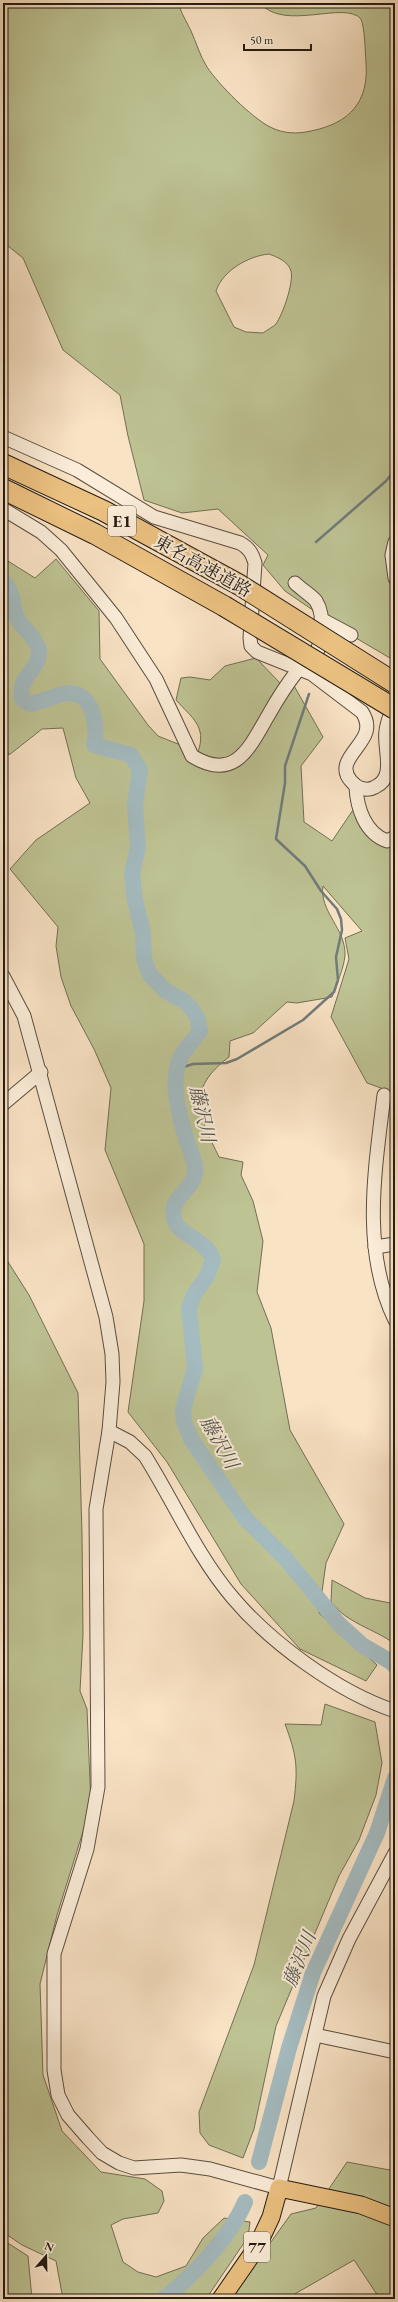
<svg xmlns="http://www.w3.org/2000/svg" width="398" height="2302" font-family="'EB Garamond','Noto Serif JP',serif">
<style>
.green{fill:#bec394;stroke:#726f54;fill-rule:evenodd}
.lines{fill:none;stroke-linecap:round;stroke-linejoin:round}
.stream{stroke:#717b7b;stroke-width:2.5}
.river{stroke:#a4bbc0;stroke-width:16}
.minor-casing{stroke:#5a4d40;stroke-width:15}
.major-casing{stroke:#251b13;stroke-width:19}
.highway-casing{stroke:#251b13;stroke-width:22}
.minor{stroke:#fbedd9;stroke-width:13}
.major{stroke:#ecc282;stroke-width:17}
.highway{stroke:#ecc282;stroke-width:20}
.highway-bridge-casing{stroke:#251b13;stroke-width:22;stroke-linecap:butt}
.highway-bridge{stroke:#ecc282;stroke-width:20}
.labels{text-anchor:middle;stroke-width:4;stroke-linejoin:round;paint-order:stroke}
.shield{fill:#fbedd9;stroke:#655a4e;stroke-width:1}
.shield-label{font-size:17px;font-weight:bold;fill:#251b13}
.street-label{font-size:18px;fill:#251b13;stroke:#fbedd9}
.water-label{font-size:19px;font-style:italic;fill:#515350;stroke:#fbedd9}
</style>
<rect width="100%" height="100%" fill="#f9e3c5"/>
<filter id="stains"><feTurbulence type="fractalNoise" baseFrequency=".005" numOctaves="4"/><feColorMatrix values="0 0 0 0 .2 0 0 0 0 .09 0 0 0 0 .02 0 0 0 .5 -.17"/></filter>
<radialGradient id="worn" r=".72"><stop offset=".6" stop-color="#630" stop-opacity="0"/><stop offset="1" stop-color="#630" stop-opacity=".3"/></radialGradient>
<g class="green">
<path d="M3,3H179C180,12 187,22 191,31C196,42 200,56 207,67C219,85 251,117 270,127C284,134 297,134 311,131C350,123 369,102 366,62C365,51 365,29 361,19C345,0 284,32 260,3H395V661L339,628L285,591L263,565L268,555L218,509L182,513L144,500L128,436L120,395L63,350L23,258L3,242ZM269,254C277,257 288,261 291,271C294,282 283,314 276,324C273,327 267,330 263,333L246,332L234,327L216,291C223,270 249,256 269,254Z"/>
<path d="M3,558L35,578L56,559L99,611L100,659L148,725L158,736L198,752C207,726 192,718 176,700L181,678L190,677L210,680L225,666L256,658L280,683L293,684L323,737L301,766L304,822L332,841L355,807L372,837L387,848L395,842V1093L367,1083L331,1017L349,959L345,938L362,931L323,886C319,911 346,929 345,955C344,969 336,985 332,997L297,1003L287,1002L253,1033L230,1041L229,1057C185,1090 199,1116 219,1157L243,1162L241,1175L253,1201L263,1241L257,1292L271,1328L290,1430L344,1524L326,1563L319,1613L377,1665L366,1681L300,1649L241,1584L167,1462L128,1412L144,1301V1244L105,1150L111,1088L94,1049L71,1006L61,977L56,946L58,927L10,869L36,840L90,803L76,778L63,728L42,729L9,755L3,744Z"/>
<path d="M3,1254L29,1295L78,1393L82,1535L83,1635L80,1691L87,1709L91,1806L57,1915L40,1984L43,2075L62,2131L101,2172L145,2179L162,2191L164,2201L158,2213L123,2219L111,2225L123,2262L138,2272L156,2277L186,2266L203,2238L224,2218L250,2222L248,2237L208,2296L198,2299H63L56,2261L22,2245L3,2232Z"/>
<path d="M332,1580L365,1598L395,1604V1644C373,1628 348,1624 331,1602Z"/>
<path d="M325,1704L375,1722L382,1763L376,1795L359,1840L339,1876L276,2026L254,2129L243,2158L209,2145L200,2133L199,2112L254,1965L294,1801C298,1767 297,1756 285,1724L321,1725Z"/>
<path d="M347,2162L395,2171V2299H380L354,2260L286,2299H230L291,2214L316,2208Z"/>
<path d="M3,2240L28,2256L32,2299H3Z"/>
</g>
<g class="lines">
<g class="stream">
<path d="M316,542L386,481L395,470"/>
<path d="M177,1069L193,1064L226,1063L237,1059L303,1020L334,992L338,980L336,957L342,930L341,919L337,909L321,891L305,866L276,839L285,783V766L309,694"/>
</g>
<g class="river">
<path d="M3,581C16,595 11,609 19,621C25,630 41,643 39,655C35,675 18,675 22,699L30,704C41,702 61,693 69,693C94,693 98,728 94,745L131,755L140,770L135,805L138,847L132,874L135,900L143,934L144,959L150,975L166,991L184,1001L192,1009L198,1019L200,1031C193,1041 183,1050 179,1061C170,1086 180,1117 187,1142C190,1151 197,1164 195,1174C191,1193 167,1197 175,1222C180,1235 207,1240 213,1260L207,1276L193,1296L189,1309L195,1368L183,1409L184,1422L191,1439L244,1517L286,1559L339,1624L362,1645L391,1662L395,1666"/>
<path d="M259,2162L289,2048L313,1973L377,1833L395,1778"/>
<path d="M163,2299C193,2276 230,2237 245,2202"/>
</g>
<g class="minor-casing">
<g id="minor">
<path d="M3,437L77,470L154,517L240,543C249,548 252,553 255,563L250,638L251,646L257,652L312,674L362,712C366,718 368,725 366,732C361,749 335,763 351,781C354,784 356,787 361,788C366,790 370,790 375,787C397,777 383,748 386,731C387,721 392,710 395,701"/>
<path d="M3,509L41,532L61,550L116,618L156,679L192,756C236,783 250,746 269,714C278,698 287,684 298,670"/>
<path d="M395,542L392,555L395,578"/>
<path d="M295,583C301,589 311,595 316,601C328,620 318,649 313,668"/>
<path d="M321,619L351,635"/>
<path d="M356,787C357,808 365,833 387,841L395,837"/>
<path d="M3,976L24,1016L106,1317L112,1354L113,1382L109,1431L96,1509L98,1787L87,1849L54,1954V2070L58,2095L68,2115L88,2138L102,2153L119,2163L134,2168L181,2165L210,2169L279,2188L324,1996L349,1939L395,1853"/>
<path d="M384,1095C375,1170 361,1250 395,1320"/>
<path d="M3,1104L41,1072"/>
<path d="M375,1247L395,1244"/>
<path d="M109,1431L130,1442L145,1456C174,1502 197,1556 233,1598C271,1643 338,1692 395,1711"/>
<path d="M315,2035L395,2052"/>
</g>
</g>
<g class="major-casing">
<path id="major" d="M221,2299L257,2247L271,2217L279,2188L361,2205L395,2218"/>
</g>
<g class="highway-casing">
<g id="highway">
<path d="M3,464L104,511L238,584"/>
<path d="M3,489L95,534L224,606"/>
</g>
</g>
<use href="#minor" class="minor"/>
<use href="#major" class="major"/>
<use href="#highway" class="highway"/>
<g class="highway-bridge-casing">
<g id="highway-bridge">
<path d="M238,584L395,683"/>
<path d="M224,606L395,709"/>
</g>
</g>
<use href="#highway-bridge" class="highway-bridge"/>
</g>
<g class="labels">
<g class="shield">
<rect x="108" y="506" width="28" height="30" rx="3"/>
<rect x="244" y="2232" width="26" height="30" rx="3"/>
</g>
<g class="shield-label">
<text x="122" y="527">E1</text>
<text x="257" y="2253">77</text>
</g>
<g class="street-label">
<text transform="translate(203 566) rotate(29)" y="6">東名高速道路</text>
</g>
<g class="water-label">
<text transform="translate(203 1114) rotate(77)" y="7">藤沢川</text>
<text transform="translate(220 1442) rotate(61)" y="7">藤沢川</text>
<text transform="translate(299 1959) rotate(-68)" y="7">藤沢川</text>
</g>
</g>
<rect width="398" height="2302" fill="none" stroke="#f9e3c5" stroke-width="16"/>
<rect x="4" y="4" width="390" height="2294" fill="none" stroke="#251b13" stroke-width="2"/>
<rect x="8" y="8" width="382" height="2286" fill="none" stroke="#251b13"/>
<g transform="translate(46 2256) rotate(20)" stroke="#fbedd9" stroke-width="3" paint-order="stroke">
<path d="M0-3L7 15L0 10L-7 15Z" fill="#251b13"/>
<text y="-6" font-size="11" font-weight="bold" text-anchor="middle" fill="#251b13">N</text>
</g>
<path d="M244 44v6h67v-6" fill="none" stroke="#251b13" stroke-width="2"/>
<text x="250" y="44" font-size="12" fill="#251b13" stroke="#fbedd9" stroke-width="3" paint-order="stroke">50 m</text>
<rect width="100%" height="100%" filter="url(#stains)"/>
<rect width="100%" height="100%" fill="url(#worn)"/>
</svg>
